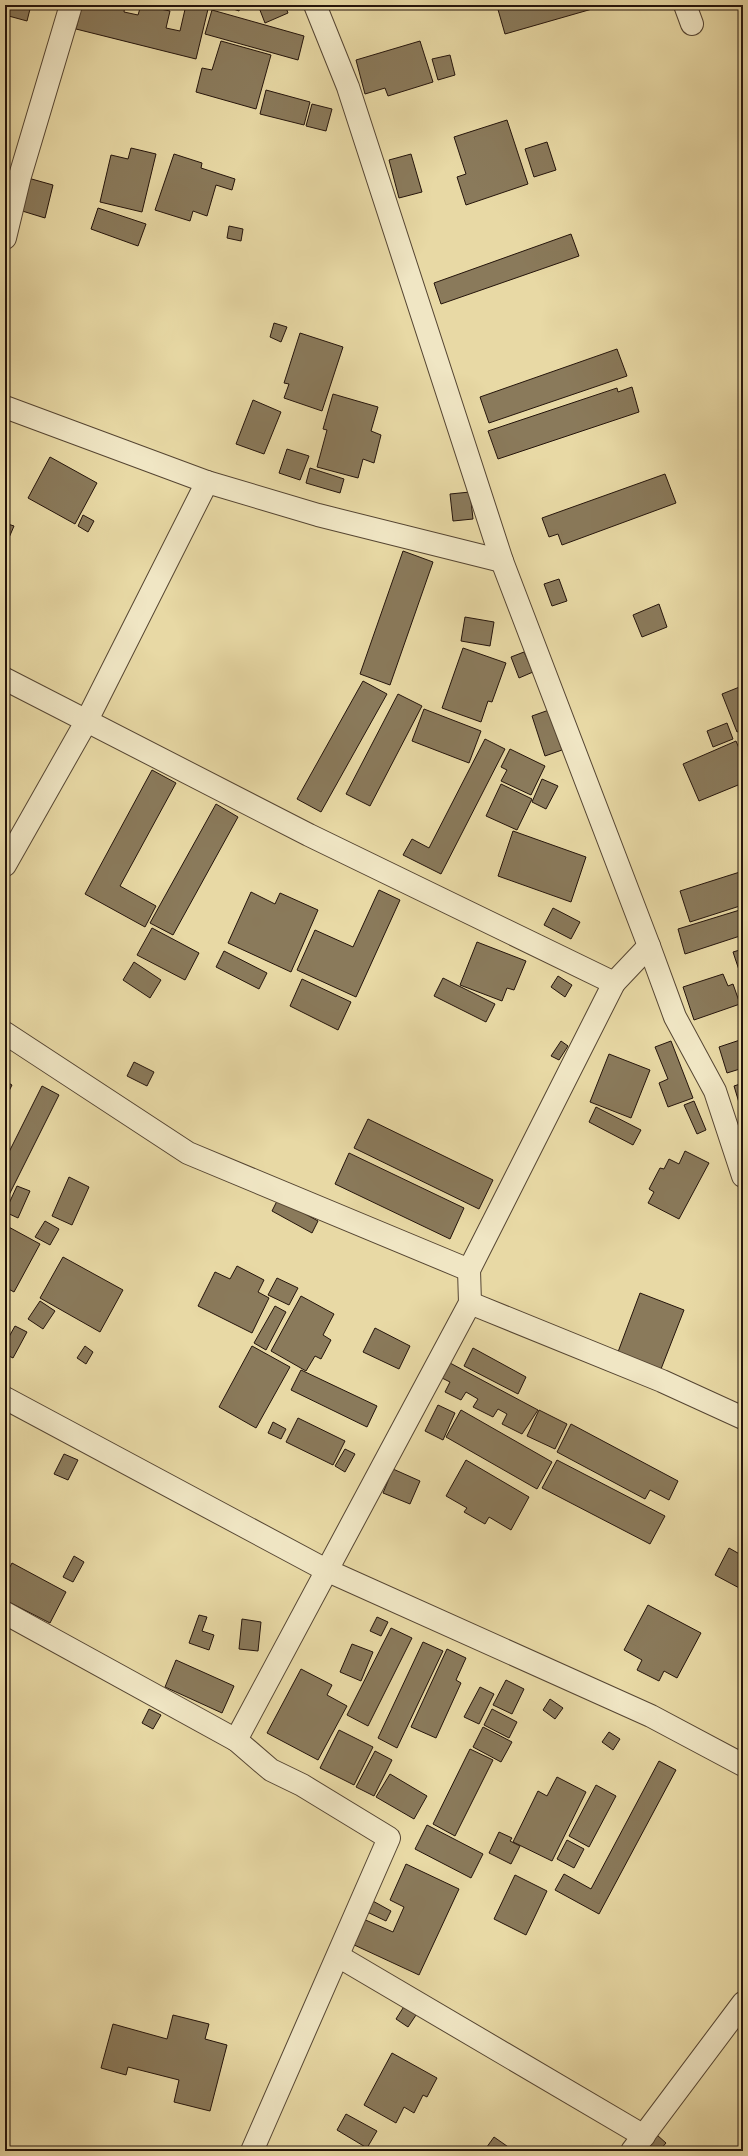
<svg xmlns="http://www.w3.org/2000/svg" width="748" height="2156" font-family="'Libre Caslon Text',serif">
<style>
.building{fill:#8a7a5b;stroke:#24140b}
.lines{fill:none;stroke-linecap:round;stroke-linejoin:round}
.street-casing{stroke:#554532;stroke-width:24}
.street{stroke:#f0e6c4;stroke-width:22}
</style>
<rect width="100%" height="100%" fill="#e8d9a5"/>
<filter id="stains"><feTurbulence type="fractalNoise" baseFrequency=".005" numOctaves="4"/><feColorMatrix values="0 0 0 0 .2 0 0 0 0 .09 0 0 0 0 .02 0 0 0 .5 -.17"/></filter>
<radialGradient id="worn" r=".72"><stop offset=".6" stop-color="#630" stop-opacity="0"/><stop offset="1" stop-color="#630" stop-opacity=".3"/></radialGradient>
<g class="building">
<path d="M5,5H31L27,21L5,15Z"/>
<path d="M82,5H125L124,12L138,15L141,5L170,11L166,28L180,31L186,5H209L196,59L76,29Z"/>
<path d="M222,5H241L239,11Z"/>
<path d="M258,5H285L288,13L265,23Z"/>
<path d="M499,5H606L505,34L497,6Z"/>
<path d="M212,10L304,36L298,60L205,34Z"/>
<path d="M221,41L271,55L256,109L196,92L202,68L212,70Z"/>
<path d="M420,41L433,82L388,96L385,88L365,94L356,60Z"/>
<path d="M450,55L455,75L438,80L432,59Z"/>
<path d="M266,90L310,102L304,125L260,114Z"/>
<path d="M312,104L332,109L326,131L306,126Z"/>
<path d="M507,120L528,184L466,205L457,177L466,174L454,137Z"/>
<path d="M547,142L556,170L534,177L525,149Z"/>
<path d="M131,148L156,154L142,212L100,202L111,155L128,159Z"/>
<path d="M174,154L202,163L201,168L235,179L232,190L216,185L207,216L193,211L190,221L155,210Z"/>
<path d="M411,154L422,192L399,198L389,160Z"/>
<path d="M28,178L53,185L45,218L19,210Z"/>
<path d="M98,208L146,224L138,246L91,229Z"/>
<path d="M229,226L243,229L241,241L227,238Z"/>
<path d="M571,234L579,256L441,304L434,283Z"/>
<path d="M274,323L287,327L281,342L270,337Z"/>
<path d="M300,333L343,347L322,411L284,398L289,384L284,383Z"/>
<path d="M617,349L627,376L489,423L480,397Z"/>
<path d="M632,387L639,412L498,459L488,431L617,388L618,392Z"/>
<path d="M333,394L378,407L371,431L381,435L374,463L363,459L358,478L317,467L327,430L323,429Z"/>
<path d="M253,400L281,412L264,454L236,444Z"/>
<path d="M287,449L309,456L300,480L279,473Z"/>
<path d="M50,457L97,483L75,524L28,498Z"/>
<path d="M310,468L344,479L340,493L306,483Z"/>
<path d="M665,474L676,503L562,545L558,534L549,537L542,518Z"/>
<path d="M470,492L473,519L453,521L450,494Z"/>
<path d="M83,515L94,521L88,532L78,526Z"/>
<path d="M5,523L14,526L5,547Z"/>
<path d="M403,551L433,562L390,685L360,674Z"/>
<path d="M559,579L567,601L552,606L544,584Z"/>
<path d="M659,604L667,627L642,637L633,615Z"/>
<path d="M465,617L494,622L490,646L461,641Z"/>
<path d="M463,648L506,663L492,702L488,701L481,722L442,708Z"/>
<path d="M524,652L533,672L519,678L511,657Z"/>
<path d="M363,681L387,694L321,812L297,799Z"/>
<path d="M742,686L743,730L737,732L722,694Z"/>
<path d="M398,694L422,706L370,806L346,794Z"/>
<path d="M424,709L481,731L469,763L412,741Z"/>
<path d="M549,710L562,750L545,756L532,716Z"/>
<path d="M727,723L733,739L713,747L707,731Z"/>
<path d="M485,739L505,749L441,874L403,855L412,839L429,848Z"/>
<path d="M736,741L743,758V783L699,801L683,764Z"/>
<path d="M510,749L545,766L531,795L501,781L507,770L501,767Z"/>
<path d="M152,770L176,783L120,886L156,906L145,927L85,894Z"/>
<path d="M542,779L558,786L546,809L532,802Z"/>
<path d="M501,784L532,799L517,830L486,816Z"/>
<path d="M216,804L238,817L173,935L150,923Z"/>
<path d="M513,831L586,857L571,902L498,876Z"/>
<path d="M743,871V905L690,922L680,891Z"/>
<path d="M379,890L400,900L356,997L297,970L315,930L353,947Z"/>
<path d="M251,892L275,904L280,893L318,910L291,972L228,943Z"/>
<path d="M553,908L580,922L571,939L544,925Z"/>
<path d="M743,909V935L685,954L678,929Z"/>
<path d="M152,928L199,953L185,980L137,955Z"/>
<path d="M477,942L526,961L514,990L507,988L502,1001L460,985Z"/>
<path d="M743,949V982L733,952Z"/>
<path d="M224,951L267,973L259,989L216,967Z"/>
<path d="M134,962L161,980L150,998L123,980Z"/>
<path d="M723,974L728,986L733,984L740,1004L694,1020L683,987Z"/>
<path d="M558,976L572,985L565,997L551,987Z"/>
<path d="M443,978L495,1004L486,1022L434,996Z"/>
<path d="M302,979L351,1002L338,1030L290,1006Z"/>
<path d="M743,1039V1068L727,1073L719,1047Z"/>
<path d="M561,1041L568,1046L559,1060L551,1056Z"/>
<path d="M671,1041L693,1098L668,1107L659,1083L668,1079L655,1047Z"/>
<path d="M609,1054L650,1070L631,1118L590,1102Z"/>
<path d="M134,1062L154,1072L147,1086L127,1076Z"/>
<path d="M5,1081L12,1085L5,1099Z"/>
<path d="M743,1083V1105L740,1106L734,1086Z"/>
<path d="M42,1086L59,1095L5,1203V1160Z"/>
<path d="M694,1101L706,1130L697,1134L684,1105Z"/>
<path d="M596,1107L641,1130L633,1145L589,1122Z"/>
<path d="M368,1119L493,1180L479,1209L354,1148Z"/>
<path d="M685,1151L709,1163L679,1219L648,1203L654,1192L649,1189L660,1168L664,1169L669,1159L679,1164Z"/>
<path d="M349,1153L464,1208L450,1239L335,1184Z"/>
<path d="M69,1177L89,1187L72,1225L52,1216Z"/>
<path d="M17,1186L30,1191L18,1218L5,1212Z"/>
<path d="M278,1199L318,1221L312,1233L272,1211Z"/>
<path d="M45,1221L59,1229L50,1245L35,1237Z"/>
<path d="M5,1225L40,1244L14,1292L5,1287Z"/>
<path d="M63,1257L123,1290L100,1332L40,1298Z"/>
<path d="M237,1266L264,1280L258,1292L269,1298L252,1333L198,1306L215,1272L230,1279Z"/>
<path d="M277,1278L298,1288L289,1305L268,1295Z"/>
<path d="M640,1293L684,1310L661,1369L618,1352Z"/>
<path d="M301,1296L334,1314L323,1335L331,1340L321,1359L315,1356L306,1371L271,1351Z"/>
<path d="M40,1301L55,1311L43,1329L28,1319Z"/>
<path d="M275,1306L286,1312L266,1350L254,1343Z"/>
<path d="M15,1326L27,1332L13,1358L5,1354V1344Z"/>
<path d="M375,1328L410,1346L399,1369L363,1352Z"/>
<path d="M85,1346L93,1352L86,1364L77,1358Z"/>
<path d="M252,1346L290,1367L256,1428L219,1407Z"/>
<path d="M473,1348L526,1377L518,1394L464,1366Z"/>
<path d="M450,1363L538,1410L522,1434L502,1424L507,1414L498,1409L493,1417L473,1407L478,1399L466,1392L461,1400L445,1392L450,1382L442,1378Z"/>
<path d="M301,1370L377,1406L367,1427L291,1390Z"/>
<path d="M438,1405L455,1413L443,1440L425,1431Z"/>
<path d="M461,1410L552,1462L537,1489L446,1437Z"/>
<path d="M539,1410L567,1424L555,1449L527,1436Z"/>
<path d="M298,1418L345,1441L333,1465L286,1442Z"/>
<path d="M273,1422L286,1429L281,1439L268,1433Z"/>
<path d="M571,1424L678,1481L669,1500L650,1490L645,1499L557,1452Z"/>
<path d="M345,1449L355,1454L345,1472L335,1466Z"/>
<path d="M64,1454L78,1460L68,1480L54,1474Z"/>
<path d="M466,1460L529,1497L511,1530L489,1517L485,1524L464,1512L467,1508L446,1496Z"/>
<path d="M557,1460L665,1516L650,1544L542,1488Z"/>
<path d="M393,1469L420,1481L410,1504L383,1493Z"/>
<path d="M729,1548L743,1556V1590L715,1575Z"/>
<path d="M74,1556L84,1562L73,1582L63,1577Z"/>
<path d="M12,1563L66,1592L50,1623L5,1600V1576Z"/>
<path d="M648,1605L701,1633L677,1678L664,1671L659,1681L637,1670L642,1660L624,1650Z"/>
<path d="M199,1615L207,1617L202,1631L214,1635L209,1650L189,1643Z"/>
<path d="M377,1617L388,1622L381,1636L370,1631Z"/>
<path d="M242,1619L261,1622L258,1651L239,1649Z"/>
<path d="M391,1628L412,1638L368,1726L347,1715Z"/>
<path d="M423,1642L443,1651L397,1748L378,1738Z"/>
<path d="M352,1644L373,1652L361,1681L340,1672Z"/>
<path d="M447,1649L466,1658L456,1680L461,1683L436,1738L411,1727Z"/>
<path d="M176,1660L234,1686L222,1713L165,1687Z"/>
<path d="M301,1669L332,1685L327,1695L347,1706L318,1760L267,1733Z"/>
<path d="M506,1680L524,1689L512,1714L493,1705Z"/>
<path d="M480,1687L494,1694L479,1724L464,1717Z"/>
<path d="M550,1699L563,1708L555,1719L543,1710Z"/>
<path d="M149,1709L161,1715L153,1729L142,1723Z"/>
<path d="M492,1709L517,1722L509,1738L484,1725Z"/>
<path d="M483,1727L512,1742L501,1762L473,1747Z"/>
<path d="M339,1730L373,1747L354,1785L320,1768Z"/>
<path d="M609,1732L620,1739L613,1750L602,1742Z"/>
<path d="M470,1749L493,1760L455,1836L433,1824Z"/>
<path d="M375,1751L392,1760L374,1796L356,1787Z"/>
<path d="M659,1761L676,1770L599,1914L555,1890L564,1874L591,1889Z"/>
<path d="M390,1774L427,1796L414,1819L376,1797Z"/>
<path d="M557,1777L586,1792L552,1861L513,1842L538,1791L547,1796Z"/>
<path d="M596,1785L616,1796L589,1847L569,1836Z"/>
<path d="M427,1825L483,1854L471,1878L415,1849Z"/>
<path d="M499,1832L512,1838L510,1841L520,1846L511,1864L489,1853Z"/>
<path d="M567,1840L584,1849L574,1868L557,1859Z"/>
<path d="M406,1864L459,1889L419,1975L350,1943L361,1918L393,1932L404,1907L390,1900Z"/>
<path d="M515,1875L547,1891L526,1935L494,1919Z"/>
<path d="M371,1900L391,1911L386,1921L365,1911Z"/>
<path d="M405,2005L418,2012L408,2027L396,2019Z"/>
<path d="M173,2015L209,2024L205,2039L227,2045L210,2111L174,2102L179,2080L128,2067L126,2075L101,2068L113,2024L167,2039Z"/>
<path d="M392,2053L437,2078L427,2097L423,2095L414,2113L404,2107L396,2123L364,2105Z"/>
<path d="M346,2114L377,2131L367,2148L337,2130Z"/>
<path d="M657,2135L666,2143L659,2151H649L646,2148Z"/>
<path d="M494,2137L514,2151H484Z"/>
</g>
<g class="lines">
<g class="street-casing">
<g id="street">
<path d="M315,5L348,87L502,561L649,946L675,1017L715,1091L743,1176"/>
<path d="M685,5L692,24"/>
<path d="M5,238L20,176L71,5"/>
<path d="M5,407L207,482L318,515L502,561"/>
<path d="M5,679L309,835L614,983L649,946"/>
<path d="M5,865L86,722L207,482"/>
<path d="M5,1033L188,1153L469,1270"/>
<path d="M470,1303L662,1381L743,1418"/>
<path d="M5,1398L326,1570L651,1716L743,1765"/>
<path d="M5,1613L236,1740L271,1770L302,1785L389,1838L252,2151"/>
<path d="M236,1740L470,1303L469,1270L614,983"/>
<path d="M338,1956L644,2136"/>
<path d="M632,2151L743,2003"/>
</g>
</g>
<use href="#street" class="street"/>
</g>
<rect width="748" height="2156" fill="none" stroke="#e8d9a5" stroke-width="20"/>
<rect x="6" y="6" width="736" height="2144" fill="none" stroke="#24140b" stroke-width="2"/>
<rect x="10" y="10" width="728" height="2136" fill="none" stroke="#24140b"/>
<rect width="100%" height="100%" filter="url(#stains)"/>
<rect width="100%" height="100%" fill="url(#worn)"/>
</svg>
